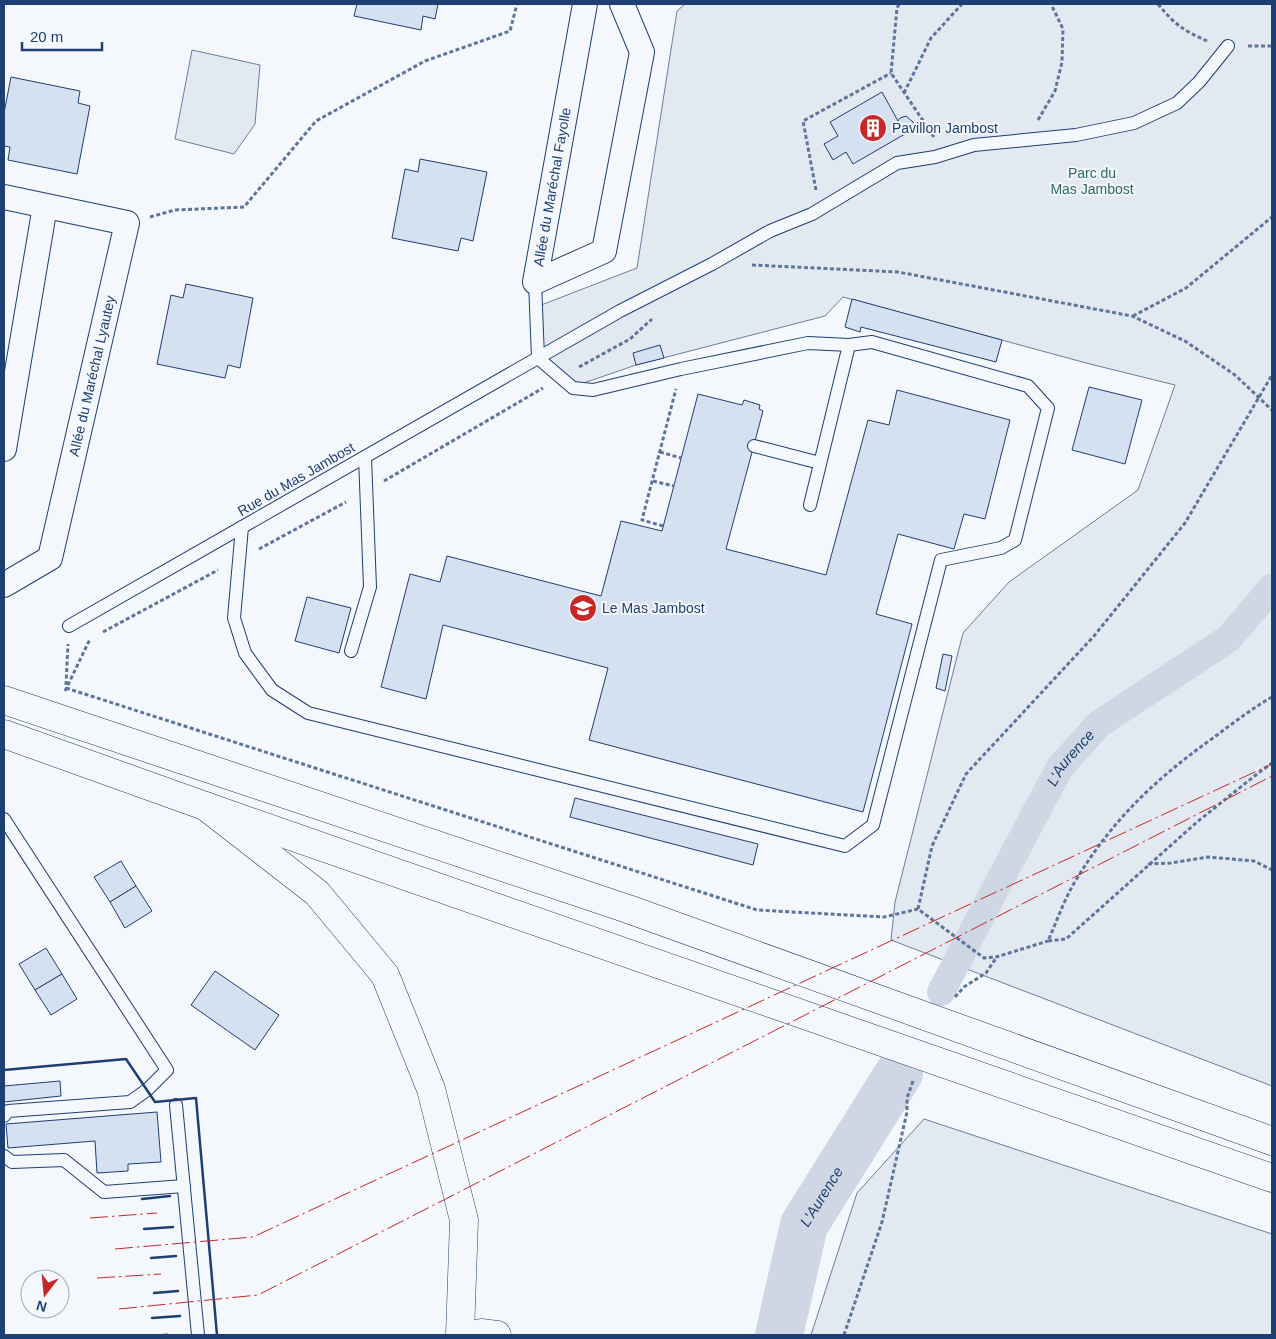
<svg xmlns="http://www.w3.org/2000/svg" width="1276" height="1339" font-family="Arial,sans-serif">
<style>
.green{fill:#e3e9f0;stroke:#687fa3}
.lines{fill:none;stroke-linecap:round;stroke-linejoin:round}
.canal{stroke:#cfd7e4;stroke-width:28}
.river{stroke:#cfd7e4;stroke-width:48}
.building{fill:#d5e0f0;stroke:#1d3f73}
.lane-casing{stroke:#1d3f73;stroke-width:14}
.street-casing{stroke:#1d3f73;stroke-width:26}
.secondary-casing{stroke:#1d3f73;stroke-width:29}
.primary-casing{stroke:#1d3f73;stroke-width:29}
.highway-casing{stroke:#1d3f73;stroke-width:29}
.path{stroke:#5e769c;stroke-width:3;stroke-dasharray:4 2.5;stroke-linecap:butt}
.lane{stroke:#f4f7fb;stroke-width:12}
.street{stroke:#f4f7fb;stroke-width:24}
.secondary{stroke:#f4f7fb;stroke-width:28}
.primary{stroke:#f4f7fb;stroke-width:28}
.highway{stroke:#f4f7fb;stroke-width:28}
.wall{stroke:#1d3f73;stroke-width:2.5}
.power{stroke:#c62828;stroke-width:1;stroke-dasharray:18 4 2.5 4;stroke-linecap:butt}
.labels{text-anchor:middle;stroke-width:4;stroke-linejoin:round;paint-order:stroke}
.poi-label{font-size:14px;fill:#1d3f73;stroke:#f4f7fb;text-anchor:start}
.park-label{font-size:14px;fill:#2c6c60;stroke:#f4f7fb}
.street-label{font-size:14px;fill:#1d3f73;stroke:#f4f7fb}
.water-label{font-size:15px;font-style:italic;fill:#1d3f73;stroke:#f4f7fb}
</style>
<rect width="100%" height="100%" fill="#f4f7fb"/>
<g class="green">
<path d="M685,4H1272V1086L891,940L895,902L963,633L1009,582L1138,490L1175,385L1090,364L843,297L825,316L636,365L575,386L538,358L536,307L637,268L677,11Z"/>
<path d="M192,50L260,65L255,124L234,154L175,139Z"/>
<path d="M924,1119L1272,1234V1335H811L857,1193Z"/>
</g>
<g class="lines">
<path class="canal" id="s1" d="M941,992L1036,812L1061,766L1099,724L1228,639L1272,588"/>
<path class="river" id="s2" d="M779,1335L804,1225L899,1073"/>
</g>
<g class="building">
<path d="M357,4H438L435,19L423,16L421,30L354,16Z"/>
<path d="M11,77L80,91L78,103L90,106L77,174L8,160L10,147L4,146V113Z"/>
<path d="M882,92L898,121L900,118L906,116L913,122L914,125L912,130L904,132L905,134L853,164L846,152L833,160L824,144L838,136L830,122Z"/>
<path d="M420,159L487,172L473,241L461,238L458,251L392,238L405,169L418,172Z"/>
<path d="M186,284L253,298L240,368L228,365L225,378L157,364L171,295L183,298Z"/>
<path d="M852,299L1002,340L996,362L861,327L860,332L845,327Z"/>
<path d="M660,345L664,358L636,365L633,353Z"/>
<path d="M1089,387L1142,400L1125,464L1072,450Z"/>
<path d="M897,390L1010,420L985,519L964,514L954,549L898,534L876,614L912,624L863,812L589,740L608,668L443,625L426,699L381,687L410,574L440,582L447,556L601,596L621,521L662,531L698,394L742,405L744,400L760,405L759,409L763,411L726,549L826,575L868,420L889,425Z"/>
<path d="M307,597L351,608L339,653L295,641Z"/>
<path d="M943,654L952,656L945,691L936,688Z"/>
<path d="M575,798L758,844L753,865L570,817Z"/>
<path d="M121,861L136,886L110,902L94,877Z"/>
<path d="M136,886L152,911L125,928L110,902Z"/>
<path d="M46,948L62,974L35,990L19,964Z"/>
<path d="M215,971L279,1015L255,1050L191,1005Z"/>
<path d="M62,974L77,999L51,1015L35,990Z"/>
<path d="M60,1081L61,1096L4,1102V1086Z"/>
<path d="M157,1112L161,1162L128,1164V1171L97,1173L95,1141L8,1148L6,1124Z"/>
</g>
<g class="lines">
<g class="lane-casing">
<g id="lane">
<path d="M754,446L820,463"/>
<path d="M810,505L849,345"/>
<path d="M242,527L234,618L245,653L272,690L308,713L845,846L873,825L941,560L1001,548L1015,540L1048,408L1028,386L872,342L849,345L808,343L681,369L593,390L573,388L538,358L535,282"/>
<path d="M69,626L620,311L712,264L770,231L812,214L897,163L935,157L974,145L1076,135L1134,123L1177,103L1199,82L1228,46"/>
<path d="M351,651L370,587L365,457"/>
<path d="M4,819L167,1070L147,1090L130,1102L8,1111L4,1116"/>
<path d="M176,1105L198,1335"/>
<path d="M4,1156L12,1162L64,1160L104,1192L184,1186"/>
</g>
</g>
<g class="street-casing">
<g id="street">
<path d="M585,4L535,282L604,251L642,52L622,4"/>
<path d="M4,197L127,223L50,558L4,585"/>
<path d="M4,449L45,206"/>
</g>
</g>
<g class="secondary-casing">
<path id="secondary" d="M474,1335L481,1333L497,1335"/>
</g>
<g class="primary-casing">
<g id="primary">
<path d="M4,700L180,759"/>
<path d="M4,734L205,806L317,893L385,975L431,1089L464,1220L460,1335"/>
</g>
</g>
<g class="highway-casing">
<g id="highway">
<path d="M180,759L628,909L1272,1141"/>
<path d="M205,806L1272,1178"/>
</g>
</g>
<g class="path">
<path d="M899,4L897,8L891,73L934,137"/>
<path d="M1158,4C1175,25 1183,30 1207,41"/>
<path d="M1248,46H1272"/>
<path d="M904,93L931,38L962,4"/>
<path d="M1038,120L1055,91L1062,62L1063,29L1051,4"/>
<path d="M816,190L803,121L891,73"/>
<path d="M150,217L175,210L244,207L316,121L425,61L510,31L517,4"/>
<path d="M752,265L898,272L1132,316L1185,341L1235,375L1272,410"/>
<path d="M1133,316L1186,288L1272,217"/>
<path d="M579,367L630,339L652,319"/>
<path d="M660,452L681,458"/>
<path d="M384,481L543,388"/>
<path d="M653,481L674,486"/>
<path d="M663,526L642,520L676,389"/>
<path d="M259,549L346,502"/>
<path d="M103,632L218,570"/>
<path d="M66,685L68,644"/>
<path d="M66,688L757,910L884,917L918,909L984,958L996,957L1048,941"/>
<path d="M65,691L90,639"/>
<path d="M1272,697C1251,709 1232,724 1213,738C1154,780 1110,822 1073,885C1063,903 1056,923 1048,941L1066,939L1197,822L1257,774L1272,763"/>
<path d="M1148,864L1171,863L1208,857L1254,861L1272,870"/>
<path d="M918,909L932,846L966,774L1094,636L1185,523L1272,375"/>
<path d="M955,997L964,987L986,973L996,958"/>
<path d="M844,1335L882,1222L907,1112V1098L913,1081"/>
</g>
<use href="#lane" class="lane"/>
<use href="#street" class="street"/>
<use href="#secondary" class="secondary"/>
<use href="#primary" class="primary"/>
<use href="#highway" class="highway"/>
<g class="wall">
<path d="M4,1070L126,1059L155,1102L196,1098L217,1335"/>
<path d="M142,1199L170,1196"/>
<path d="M144,1229L173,1227"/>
<path d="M151,1258L176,1256"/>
<path d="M154,1293L178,1291"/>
<path d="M152,1318L180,1316"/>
</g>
<g class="power">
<path d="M90,1218L157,1213"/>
<path d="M115,1249L253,1237L1272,764"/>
<path d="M97,1278L161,1274"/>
<path d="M119,1309L258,1295L1272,776"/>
<path d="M153,1335L168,1334"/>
</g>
</g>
<defs>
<g id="building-disc" transform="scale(1.4375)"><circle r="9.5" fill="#c62828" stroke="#f4f7fb"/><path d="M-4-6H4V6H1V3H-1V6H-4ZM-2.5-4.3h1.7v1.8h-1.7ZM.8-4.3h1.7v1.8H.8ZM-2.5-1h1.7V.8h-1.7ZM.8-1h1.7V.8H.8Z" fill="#fff"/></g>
<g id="school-disc" transform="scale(1.4375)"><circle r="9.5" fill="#c62828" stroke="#f4f7fb"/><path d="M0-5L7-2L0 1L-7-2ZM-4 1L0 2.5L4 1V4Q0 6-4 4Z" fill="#fff"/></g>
</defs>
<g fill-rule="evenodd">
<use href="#building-disc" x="873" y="128"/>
<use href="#school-disc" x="583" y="608"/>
</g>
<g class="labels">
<g class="poi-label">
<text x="892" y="133">Pavillon Jambost</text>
<text x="602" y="613">Le Mas Jambost</text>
</g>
<g class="park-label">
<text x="1092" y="178">Parc du<tspan x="1092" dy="16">Mas Jambost</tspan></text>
</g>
<g class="street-label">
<text transform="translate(552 187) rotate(-80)" y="5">Allée du Maréchal Fayolle</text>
<text transform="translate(92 376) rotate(-77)" y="5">Allée du Maréchal Lyautey</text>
<text transform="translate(296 479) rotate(-30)" y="5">Rue du Mas Jambost</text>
</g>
<g class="water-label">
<text dy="5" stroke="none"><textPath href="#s1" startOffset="268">L'Aurence</textPath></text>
<text dy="5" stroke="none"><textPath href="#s2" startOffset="146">L'Aurence</textPath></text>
</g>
</g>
<rect width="1276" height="1339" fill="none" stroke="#1d3f73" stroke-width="10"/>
<g transform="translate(45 1294) rotate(196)"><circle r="24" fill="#f4f7fb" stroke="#9eadc5"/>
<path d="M0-4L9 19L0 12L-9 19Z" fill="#c62828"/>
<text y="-8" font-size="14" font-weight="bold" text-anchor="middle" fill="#1d3f73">N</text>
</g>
<path d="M22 42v8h80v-8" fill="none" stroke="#1d3f73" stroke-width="2.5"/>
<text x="30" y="42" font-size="15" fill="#1d3f73" stroke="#f4f7fb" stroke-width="4" paint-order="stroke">20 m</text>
</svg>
